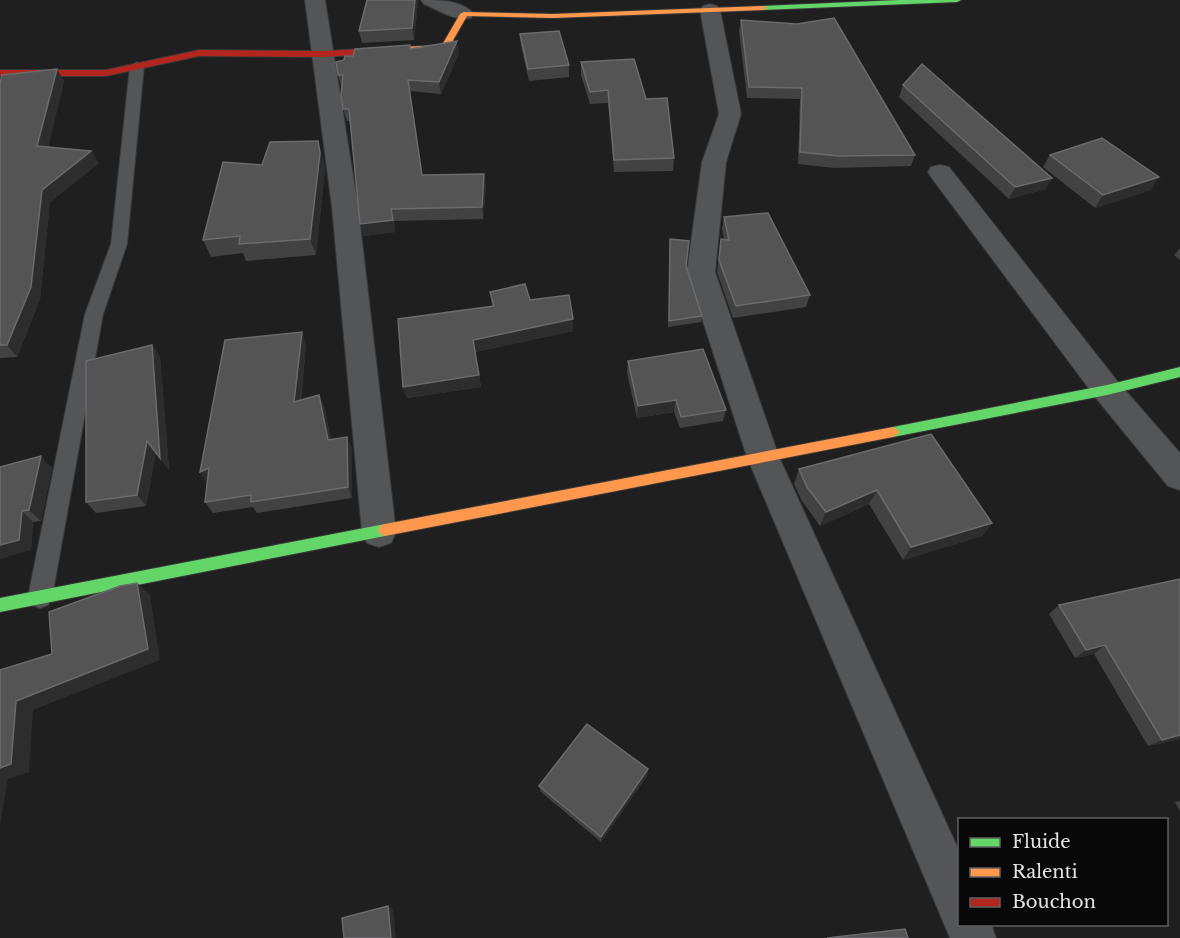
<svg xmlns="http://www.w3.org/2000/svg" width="1180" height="938" font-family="'Libre Baskerville',serif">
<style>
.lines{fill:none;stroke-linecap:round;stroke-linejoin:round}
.lane-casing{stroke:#393939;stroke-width:2}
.street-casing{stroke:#393939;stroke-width:2}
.fast-casing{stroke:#393939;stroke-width:2}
.slow-casing{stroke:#393939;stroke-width:2}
.jam-casing{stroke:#393939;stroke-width:2}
.lane{fill:#545556;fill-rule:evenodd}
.street{fill:#545556;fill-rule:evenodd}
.fast{fill:#63d668;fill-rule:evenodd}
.slow{fill:#ff974d;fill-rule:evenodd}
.jam{fill:#b3261e;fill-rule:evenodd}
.wall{fill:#434243}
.shaded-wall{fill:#2d2d2e}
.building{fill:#545455;stroke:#6b6a6c;stroke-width:1.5}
</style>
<rect width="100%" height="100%" fill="#1f1f20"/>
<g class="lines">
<g class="lane-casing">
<path id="lane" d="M137,62L144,66L127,244L103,314L52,597L48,605L40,608L32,605L28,597L85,314L111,244L130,66Z"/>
</g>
<g class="street-casing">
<g id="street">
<path d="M305,0H325L358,207L396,532L391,543L379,547L367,543L362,532L332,207Z"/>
<path d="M421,0C438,0 463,0 474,14L471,18C456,22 438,10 424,4Z"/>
<path d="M710,4L717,6L720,10L741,114L726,162L715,272L779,457L960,853V924H991L996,938H950L747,457L687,272L702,162L719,114L700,10L703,6Z"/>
<path d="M940,165L949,167L1118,382L1180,453V490L1168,486L1096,398L931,177L928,172L931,167Z"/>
</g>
</g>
<g class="fast-casing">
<g id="fast">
<path d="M899,0H961L957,2L762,10L758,8L762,6Z"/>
<path d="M1180,367V377L1107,395L893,437L886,432L893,427L1107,385Z"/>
<path d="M385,524L390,526L392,530L390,534L385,536L0,612V598Z"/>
</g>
</g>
<g class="slow-casing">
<g id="slow">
<path d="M762,6H765V10L553,18L467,16L448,49L382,54L378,51L382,48L442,45L460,14L464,12L553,14Z"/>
<path d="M893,427L900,432L893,437L385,536L380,534L378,530L380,526L385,524Z"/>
</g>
</g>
<g class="jam-casing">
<path id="jam" d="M382,48L386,51L385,53L324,57L199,56L106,76H0V70H106L199,50L324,51Z"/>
</g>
<use href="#lane" class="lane"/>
<use href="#street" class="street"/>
<use href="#fast" class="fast"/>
<use href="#slow" class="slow"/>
<use href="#jam" class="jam"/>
</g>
<g class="wall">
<path d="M418,0L414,40L362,43L359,31Z"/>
<path d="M741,20L915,155L911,166L835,168L798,164L800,99L747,98L739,31Z"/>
<path d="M520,34L569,65V77L529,81L521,46Z"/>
<path d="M410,45L411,49L459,53L441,94L410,91L422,175L486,186L483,219L394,221L395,232L364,236L360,224L350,121H347L343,109L342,87L341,86L338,75L344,60L353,56Z"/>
<path d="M581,62L646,99L674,158L673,171L614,172L608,103L590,104L581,75Z"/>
<path d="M64,81L48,147L99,163L50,202L40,299L17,357L0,358V83Z"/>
<path d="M903,85L1046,189L1009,199L899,97Z"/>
<path d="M1050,155L1151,190L1095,208L1043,167Z"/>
<path d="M323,158L325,169L316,255L246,261L243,253L211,257L203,240L262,165Z"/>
<path d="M724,217L810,295L806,307L733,318L717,272L721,239H724L722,229Z"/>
<path d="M670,239L686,266L702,316L701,322L668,327Z"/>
<path d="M1180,248V260L1174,255Z"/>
<path d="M490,292L530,300L573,319V331L475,352L481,387L407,398L403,387L492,306Z"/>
<path d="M306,344L301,400L324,406L331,439L352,448V498L257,513L253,507L213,513L205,502L207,483L200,472Z"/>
<path d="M152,345L160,357L169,470L156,452L146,506L96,513L86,502Z"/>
<path d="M628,361L726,410L723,421L680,428L674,412L637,418L627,373Z"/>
<path d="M931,434L992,523L982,536L903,560L869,504L820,526L802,501L794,484L799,469Z"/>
<path d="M0,467L52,468L41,521L33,522L31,550Z"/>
<path d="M1180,579V739L1148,746L1094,654L1075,658L1049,614L1059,605Z"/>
<path d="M648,769L647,776L601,842L541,792L539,786Z"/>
<path d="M1180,801V811L1175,802Z"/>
</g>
<g class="shaded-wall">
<path d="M415,0H418L414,40L412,28Z"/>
<path d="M457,41L459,53L441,94L439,82Z"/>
<path d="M57,69L64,81L45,158L37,146Z"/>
<path d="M318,141L323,158L325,169L316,255L310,239Z"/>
<path d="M91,151L99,163L50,202L40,299L17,357L7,345L42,190Z"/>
<path d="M484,174L486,186L483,219L482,207Z"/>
<path d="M1159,177L1151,190L1095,208L1103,195Z"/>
<path d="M1052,178L1046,189L1009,199L1015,187Z"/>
<path d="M391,209L395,232L364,236L360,224Z"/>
<path d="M573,319V331L475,352L481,387L407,398L403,387L473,340Z"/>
<path d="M302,332L306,344L299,413L294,402Z"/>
<path d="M152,345L160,357L169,470L160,458Z"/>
<path d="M319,395L324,406L333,451L328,440Z"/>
<path d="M676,400L674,412L637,418L638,406Z"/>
<path d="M347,437L352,448V498L348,487Z"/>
<path d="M147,441L156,452L146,506L137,495Z"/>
<path d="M41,456L52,468L41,521L29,510Z"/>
<path d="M209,468L207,483L200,472Z"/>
<path d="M877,490L869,504L820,526L826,512Z"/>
<path d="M22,511L33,522L31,550L0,559V545Z"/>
<path d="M992,523L982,536L903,560L911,547Z"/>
<path d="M137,583L150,595L160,660L33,710L29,772L8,779L0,825V768L16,701Z"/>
<path d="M1105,645L1094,654L1075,658L1086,650Z"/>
<path d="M1180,735V739L1148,746L1162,740Z"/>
<path d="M648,769L647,776L601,842V837Z"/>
<path d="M388,906L393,909L396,938H391Z"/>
</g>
<g class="building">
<path d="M367,0H415L412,28L359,31Z"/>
<path d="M834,18L915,155L838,156L800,152L802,88L749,87L741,20L797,24Z"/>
<path d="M559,31L569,65L528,69L520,34Z"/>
<path d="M457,41L439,82L408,80L422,175L484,174L482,207L391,209L393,220L360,224L349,109H343L341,96L343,75H338L336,62L344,60L345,56H353L355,49L410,45V49Z"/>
<path d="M634,59L646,99L667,98L674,158L614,160L608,90L590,92L581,62Z"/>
<path d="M922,64L1052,178L1015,187L903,85Z"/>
<path d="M57,69L37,146L91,151L42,190L31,287L7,345H0V83L2,75Z"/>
<path d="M1102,138L1159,177L1103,195L1050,155Z"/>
<path d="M318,141L320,153L310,239L239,244L240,236L203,240L223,162L262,165L270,142Z"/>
<path d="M768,213L810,295L736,306L719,260L721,239L729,240L724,217Z"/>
<path d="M670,239L689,241L686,266L702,316L669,321Z"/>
<path d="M525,284L530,300L569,295L573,319L473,340L479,375L403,387L398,319L494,306L490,292Z"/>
<path d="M302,332L294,402L319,395L328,440L347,437L348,487L251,502V495L205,502L209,468L200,472L225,340Z"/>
<path d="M152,345L160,458L147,441L137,495L86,502V361Z"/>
<path d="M703,349L726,410L681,417L676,400L638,406L628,361Z"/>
<path d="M931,434L992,523L911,547L877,490L826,512L807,487L799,469Z"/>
<path d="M41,456L29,510L22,511L19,540L0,545V467Z"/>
<path d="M1180,579V735L1162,740L1105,645L1086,650L1059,605Z"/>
<path d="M137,583L148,649L16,701L11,764L0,768V670L52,654L49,612L120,586Z"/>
<path d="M587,724L648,769L601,837L539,786Z"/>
<path d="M388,906L391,938H344L342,918Z"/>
<path d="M905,929L908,938H827Z"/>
</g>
<rect x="958" y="818" width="210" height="108" fill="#080809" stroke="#606061" stroke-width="1.5"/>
<rect x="970" y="838" width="30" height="9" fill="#63d668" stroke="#606061" stroke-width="1.5"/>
<text x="1012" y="848" font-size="18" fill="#e4e4e6">Fluide</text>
<rect x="970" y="868" width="30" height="9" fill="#ff974d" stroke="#606061" stroke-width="1.5"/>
<text x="1012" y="878" font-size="18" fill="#e4e4e6">Ralenti</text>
<rect x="970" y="898" width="30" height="9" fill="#b3261e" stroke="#606061" stroke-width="1.5"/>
<text x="1012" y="908" font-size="18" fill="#e4e4e6">Bouchon</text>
</svg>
